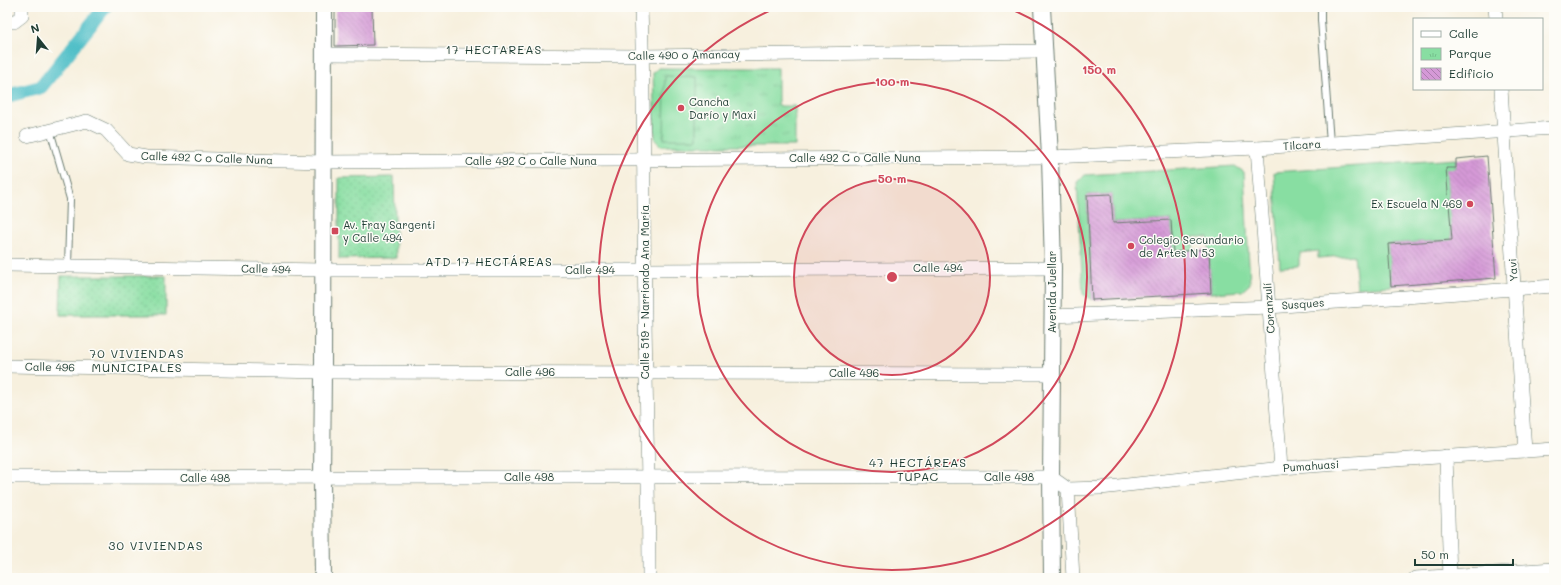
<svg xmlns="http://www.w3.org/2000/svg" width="1561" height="585" font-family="Mali,sans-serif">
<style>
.grass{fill:url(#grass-dots);stroke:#548e6b}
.park{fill:url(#park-tufts);stroke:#548e6b}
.garden{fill:#88dea2;stroke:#548e6b}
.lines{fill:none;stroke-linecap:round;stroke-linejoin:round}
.canal{stroke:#51bfc8;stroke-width:14}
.building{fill:url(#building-back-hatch)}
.service-casing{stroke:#6b7c70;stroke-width:8}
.minor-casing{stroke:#6b7c70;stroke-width:14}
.tertiary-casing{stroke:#6b7c70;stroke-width:18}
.service{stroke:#fff;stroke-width:6}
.minor{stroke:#fff;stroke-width:13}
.tertiary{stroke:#fff;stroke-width:16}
.ring{fill:none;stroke:#d1495b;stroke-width:2}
.poi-dot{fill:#d1495b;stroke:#fdfcf7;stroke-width:1.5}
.labels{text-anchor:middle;stroke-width:3;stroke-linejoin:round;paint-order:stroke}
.street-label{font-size:11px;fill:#1f3d34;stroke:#fdfcf7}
.poi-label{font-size:11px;fill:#1f3d34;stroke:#fdfcf7;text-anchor:start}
.neighbourhood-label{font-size:12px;letter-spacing:1px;fill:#1f3d34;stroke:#fdfcf7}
.centre{fill:#d1495b;stroke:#fdfcf7;stroke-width:2}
.ring-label{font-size:12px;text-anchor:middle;font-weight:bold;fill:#d1495b;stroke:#fdfcf7;stroke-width:3;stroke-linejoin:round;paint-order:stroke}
</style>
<defs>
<pattern id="grass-dots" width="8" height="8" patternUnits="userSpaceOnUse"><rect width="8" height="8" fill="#88dea2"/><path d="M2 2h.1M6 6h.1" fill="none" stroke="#75bf8c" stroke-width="1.8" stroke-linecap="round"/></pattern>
<pattern id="park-tufts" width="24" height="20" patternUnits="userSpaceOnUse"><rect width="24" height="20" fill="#88dea2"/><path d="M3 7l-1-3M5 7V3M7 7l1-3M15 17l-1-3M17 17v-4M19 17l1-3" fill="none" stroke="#75bf8c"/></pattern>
<pattern id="building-back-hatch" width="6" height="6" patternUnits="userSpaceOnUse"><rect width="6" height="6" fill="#d599d7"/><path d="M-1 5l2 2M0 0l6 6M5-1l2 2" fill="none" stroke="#ac7eaf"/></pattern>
</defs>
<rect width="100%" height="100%" fill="#fdfcf7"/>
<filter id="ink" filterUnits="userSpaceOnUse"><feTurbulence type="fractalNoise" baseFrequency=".025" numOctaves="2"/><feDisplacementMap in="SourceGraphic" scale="8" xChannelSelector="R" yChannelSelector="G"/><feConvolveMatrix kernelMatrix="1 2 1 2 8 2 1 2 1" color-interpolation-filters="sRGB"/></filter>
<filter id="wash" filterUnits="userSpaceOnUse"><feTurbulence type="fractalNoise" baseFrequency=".012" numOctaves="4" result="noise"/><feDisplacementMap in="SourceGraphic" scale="16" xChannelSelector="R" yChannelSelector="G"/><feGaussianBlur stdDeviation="0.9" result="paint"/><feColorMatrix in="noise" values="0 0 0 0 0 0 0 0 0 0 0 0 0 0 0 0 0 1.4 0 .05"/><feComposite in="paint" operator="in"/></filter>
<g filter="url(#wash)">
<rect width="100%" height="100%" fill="#f7f0de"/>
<g class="grass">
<path d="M394,177L396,258L339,259V178Z"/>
<path d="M61,276H166V315H60Z"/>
</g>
<path class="park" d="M659,68H778V106H795V146H661L655,140L653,73Z"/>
<g class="garden">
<path d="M665,76L697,77V139H664Z"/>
<path d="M1456,159V168L1446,169L1452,240L1388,244L1391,286L1357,288L1354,255L1318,258V251L1299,253V266L1280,267L1274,172Z"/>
<path d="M1235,166L1244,172L1250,284L1242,291L1211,293L1208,237H1193V250L1174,252L1171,220L1113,223L1111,194L1087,195L1092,300L1083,294L1077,182L1085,175Z"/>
</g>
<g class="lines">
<path class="canal" d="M7,96L41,87L105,7"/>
</g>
<g id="blocks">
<g class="building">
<path d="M335,7H372L373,45L335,46Z"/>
<path d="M1487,156L1496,278L1391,286L1388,244L1452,240L1446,168H1456V159Z"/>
<path d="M1111,194L1113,223L1171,220L1173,252L1209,249L1211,293L1092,300L1087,195Z"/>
</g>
</g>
</g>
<g filter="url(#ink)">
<use href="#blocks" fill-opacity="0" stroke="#6b7c70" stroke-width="1"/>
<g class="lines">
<g class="service-casing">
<g id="service">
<path d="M1321,7V20L1330,143"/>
<path d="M50,130L70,199L68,266"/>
</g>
</g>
<g class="minor-casing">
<g id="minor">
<path d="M641,7C645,129 643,251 646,373C647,441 649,509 649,578"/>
<path d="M1495,7L1496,19"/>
<path d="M7,22H14L22,16V7"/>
<path d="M324,54L642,56L1044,51"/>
<path d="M1501,89L1525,451"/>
<path d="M27,136L87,121L106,130L128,154L146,157L323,162L1050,157L1257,148L1554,128"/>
<path d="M1257,148L1281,468"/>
<path d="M7,265L323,270H645L1053,268"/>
<path d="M1052,316L1269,307L1554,286"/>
<path d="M7,366L323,372L1052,374"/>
<path d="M1446,456L1450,578"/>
<path d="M7,477C355,478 703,476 1051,477L1068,489"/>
<path d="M1068,489L1100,488L1281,468L1554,449"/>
<path d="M1068,489L1073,578"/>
<path d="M1415,578L1554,569"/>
</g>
</g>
<g class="tertiary-casing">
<g id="tertiary">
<path d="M1042,7L1050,157L1053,268L1051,477L1052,578"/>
<path d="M323,578L322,478L323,372L324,7"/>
</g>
</g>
<use href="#service" class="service"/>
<use href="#minor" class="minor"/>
<use href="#tertiary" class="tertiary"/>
</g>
</g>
<circle cx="892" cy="277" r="98" fill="#d1495b" fill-opacity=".12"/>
<g class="ring">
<circle cx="892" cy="277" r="98"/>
<circle cx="892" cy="277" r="195"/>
<path d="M1006 7A293 293 0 1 1 778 7"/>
</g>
<g class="poi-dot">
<circle cx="681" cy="108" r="4"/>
<circle cx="1470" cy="204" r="4"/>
<rect x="331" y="227" width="8" height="8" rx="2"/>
<circle cx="1131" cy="246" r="4"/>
</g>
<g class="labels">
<g class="street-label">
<text transform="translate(684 55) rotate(-1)" y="4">Calle 490 o Amancay</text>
<text transform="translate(1302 145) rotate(-4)" y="4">Tilcara</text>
<text transform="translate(207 158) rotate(2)" y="4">Calle 492 C o Calle Nuna</text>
<text x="855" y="162">Calle 492 C o Calle Nuna</text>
<text x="531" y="165">Calle 492 C o Calle Nuna</text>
<text x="938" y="272">Calle 494</text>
<text transform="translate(266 269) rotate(1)" y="4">Calle 494</text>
<text x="590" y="274">Calle 494</text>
<text transform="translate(1513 270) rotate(-94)" y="4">Yavi</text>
<text transform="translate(645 292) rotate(-90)" y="4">Calle 519 - Narriondo Ana María</text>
<text transform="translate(1052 292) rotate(-90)" y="4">Avenida Juellar</text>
<text transform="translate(1303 304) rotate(-4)" y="4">Susques</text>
<text transform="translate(1269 308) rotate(-94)" y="4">Coranzulí</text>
<text transform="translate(50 367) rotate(1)" y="4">Calle 496</text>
<text x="530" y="376">Calle 496</text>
<text x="854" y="377">Calle 496</text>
<text transform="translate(1311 466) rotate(-4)" y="4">Pumahuasi</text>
<text x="529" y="481">Calle 498</text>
<text x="1009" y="481">Calle 498</text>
<text x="205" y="482">Calle 498</text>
</g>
<g class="poi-label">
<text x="689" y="106">Cancha<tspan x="689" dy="13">Darío y Maxi</tspan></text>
<text x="1462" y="208" text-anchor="end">Ex Escuela N 469</text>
<text x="343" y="229">Av. Fray Sargenti<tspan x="343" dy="13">y Calle 494</tspan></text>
<text x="1139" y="244">Colegio Secundario<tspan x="1139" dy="13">de Artes N 53</tspan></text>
</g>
<g class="neighbourhood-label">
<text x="494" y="54">17 HECTAREAS</text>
<text x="489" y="266">ATD 17 HECTÁREAS</text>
<text x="137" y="358">70 VIVIENDAS<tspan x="137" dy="14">MUNICIPALES</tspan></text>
<text x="918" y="467">47 HECTÁREAS<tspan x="918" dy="14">TUPAC</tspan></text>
<text x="156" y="550">30 VIVIENDAS</text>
</g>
</g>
<circle cx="892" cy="277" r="6" class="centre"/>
<g class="ring-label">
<text x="1099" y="74">150 m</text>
<text x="892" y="86">100 m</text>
<text x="892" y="183">50 m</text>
</g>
<rect width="1561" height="585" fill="none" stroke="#fdfcf7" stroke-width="24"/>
<rect x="1413" y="18" width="130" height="72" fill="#fdfcf7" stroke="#a4b0a9"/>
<rect x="1421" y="31" width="20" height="6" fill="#ffffff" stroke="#a4b0a9"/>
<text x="1449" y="38" font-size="12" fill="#1f3d34">Calle</text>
<rect x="1421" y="48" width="20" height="12" fill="url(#park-tufts)" stroke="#a4b0a9"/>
<text x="1449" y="58" font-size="12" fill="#1f3d34">Parque</text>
<rect x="1421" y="68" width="20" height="12" fill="url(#building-back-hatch)" stroke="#a4b0a9"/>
<text x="1449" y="78" font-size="12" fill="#1f3d34">Edificio</text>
<g transform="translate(38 38) rotate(343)" stroke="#fdfcf7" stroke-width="3" paint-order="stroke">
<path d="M0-3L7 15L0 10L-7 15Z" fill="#1f3d34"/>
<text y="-6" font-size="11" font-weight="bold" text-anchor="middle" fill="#1f3d34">N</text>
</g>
<path d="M1415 559v6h98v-6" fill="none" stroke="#1f3d34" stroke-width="2"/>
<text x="1421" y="559" font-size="12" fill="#1f3d34" stroke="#fdfcf7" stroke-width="3" paint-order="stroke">50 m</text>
</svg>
